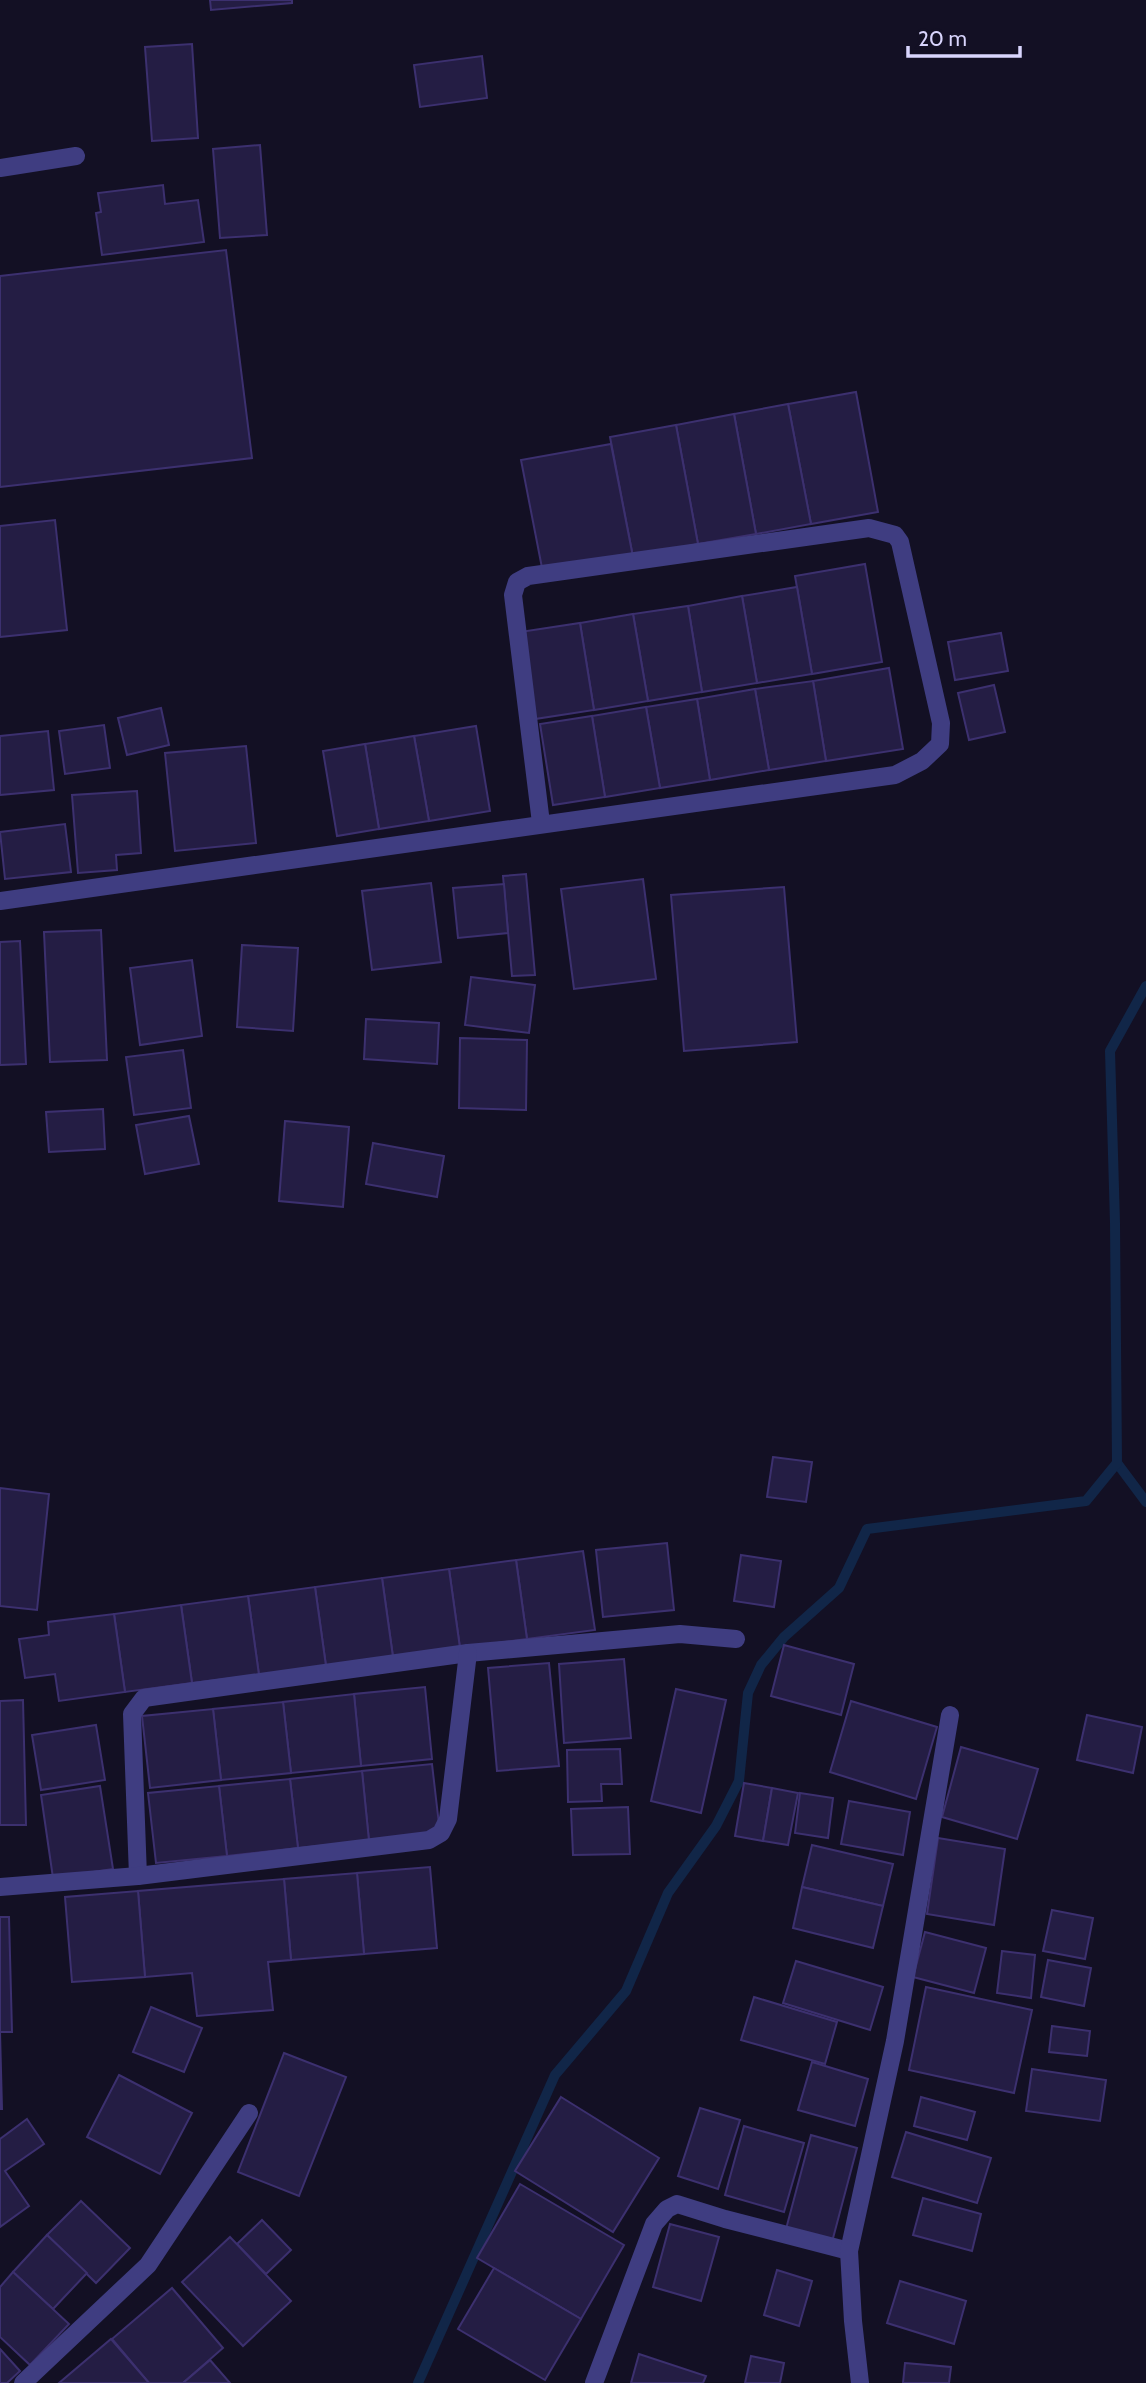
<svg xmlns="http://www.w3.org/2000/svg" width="1146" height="2383" font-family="Cabin,sans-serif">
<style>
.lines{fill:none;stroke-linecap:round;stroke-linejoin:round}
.stream{stroke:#112648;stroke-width:10}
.building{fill:#241d44;stroke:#3c306f;stroke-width:2}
.minor{stroke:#3f3d81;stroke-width:18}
</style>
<rect width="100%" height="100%" fill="#131024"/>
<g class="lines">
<g class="stream">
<path d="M1117,1463L1146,1502"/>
<path d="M418,2383L555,2075L626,1991L668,1893L716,1826L739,1781L748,1693L761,1665L784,1637L839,1588L867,1529L1086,1501L1117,1463L1115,1223L1110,1051L1146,986"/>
</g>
</g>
<g class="building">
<path d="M210,0H292V3L211,10Z"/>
<path d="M192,44L198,138L152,141L145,47Z"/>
<path d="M482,56L487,98L420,107L414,65Z"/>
<path d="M260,145L267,235L220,238L213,149Z"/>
<path d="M163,185L165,204L198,200L204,242L102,255L96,213L101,212L98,193Z"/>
<path d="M226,250L252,458L0,487V276Z"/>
<path d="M856,392L878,512L811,524L788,404Z"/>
<path d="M788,404L811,524L756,534L734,414Z"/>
<path d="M734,414L756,534L698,544L676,425Z"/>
<path d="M676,425L698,544L633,557L610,437Z"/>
<path d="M611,444L633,557L543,573L521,460Z"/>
<path d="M55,520L67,630L0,637V526Z"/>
<path d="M865,564L882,662L812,674L795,576Z"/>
<path d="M797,587L812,674L757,683L742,596Z"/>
<path d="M742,596L757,683L702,692L688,606Z"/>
<path d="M688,606L702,692L648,701L633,614Z"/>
<path d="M633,614L648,701L594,710L580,623Z"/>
<path d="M580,623L594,710L535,719L520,632Z"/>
<path d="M1001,633L1008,671L955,680L948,642Z"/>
<path d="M889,668L903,749L826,761L813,681Z"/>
<path d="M813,681L826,761L769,770L755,689Z"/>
<path d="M994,685L1005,732L969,740L958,693Z"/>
<path d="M755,689L769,770L710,780L697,699Z"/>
<path d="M697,699L710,780L660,788L646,707Z"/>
<path d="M646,707L660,788L605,797L592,716Z"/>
<path d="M161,708L169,745L127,755L118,718Z"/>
<path d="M592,716L605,797L553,805L540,724Z"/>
<path d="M104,725L110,768L65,774L59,731Z"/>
<path d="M476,726L490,811L429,821L414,736Z"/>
<path d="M48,731L54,790L0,795V736Z"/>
<path d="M414,736L429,821L379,829L365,744Z"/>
<path d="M365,744L379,829L337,836L323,751Z"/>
<path d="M246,746L256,843L175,851L165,753Z"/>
<path d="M137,791L141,853L116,855L117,870L78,873L72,795Z"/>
<path d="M65,824L71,872L5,879L0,832Z"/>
<path d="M526,874L535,975L512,976L503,876Z"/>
<path d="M643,879L656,979L574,989L561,889Z"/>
<path d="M431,883L441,962L372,970L362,891Z"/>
<path d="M504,884L508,933L458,938L453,888Z"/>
<path d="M784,887L797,1042L684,1051L671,895Z"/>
<path d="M101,930L107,1060L50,1062L44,932Z"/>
<path d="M20,941L26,1064L0,1065V942Z"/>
<path d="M242,945L298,948L293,1031L237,1027Z"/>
<path d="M192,960L202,1036L140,1045L130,968Z"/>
<path d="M471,977L535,985L529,1033L465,1025Z"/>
<path d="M366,1019L439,1023L437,1064L364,1059Z"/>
<path d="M460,1038L527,1040L526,1110L459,1108Z"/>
<path d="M183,1050L191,1108L134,1115L126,1057Z"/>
<path d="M103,1109L105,1149L49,1152L46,1112Z"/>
<path d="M189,1116L199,1164L145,1174L136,1125Z"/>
<path d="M285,1121L349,1127L343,1207L279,1201Z"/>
<path d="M373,1143L444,1156L437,1197L366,1184Z"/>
<path d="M773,1457L812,1462L806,1502L767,1497Z"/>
<path d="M0,1488L49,1494L37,1610L0,1606Z"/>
<path d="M667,1543L674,1610L603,1617L596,1550Z"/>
<path d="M583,1551L595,1630L527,1639L516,1560Z"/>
<path d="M741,1555L781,1561L774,1607L734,1601Z"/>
<path d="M516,1560L527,1639L460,1648L449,1569Z"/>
<path d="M449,1569L460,1648L393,1657L382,1578Z"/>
<path d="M382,1578L393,1657L326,1666L315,1587Z"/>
<path d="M315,1587L326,1666L259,1675L248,1596Z"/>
<path d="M248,1596L259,1675L192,1683L181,1605Z"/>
<path d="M181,1605L192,1683L125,1692L114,1614Z"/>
<path d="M114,1614L125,1692L59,1701L55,1674L25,1678L19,1639L49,1635L48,1622Z"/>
<path d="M784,1645L854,1664L841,1715L771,1696Z"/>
<path d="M624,1659L631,1738L564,1743L559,1664Z"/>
<path d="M549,1663L559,1766L497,1771L488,1668Z"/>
<path d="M425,1687L432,1759L361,1766L354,1694Z"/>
<path d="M676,1689L726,1700L701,1813L651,1801Z"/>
<path d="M354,1694L361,1766L291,1773L283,1702Z"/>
<path d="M23,1700L26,1825H0V1701Z"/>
<path d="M851,1701L937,1727L916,1799L830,1772Z"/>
<path d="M283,1702L291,1773L221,1780L213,1709Z"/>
<path d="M213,1709L221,1780L150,1788L142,1716Z"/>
<path d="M1087,1715L1142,1727L1133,1773L1077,1760Z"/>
<path d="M96,1725L105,1780L41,1790L32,1735Z"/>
<path d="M961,1747L1038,1769L1017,1839L942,1817Z"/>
<path d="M620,1749L622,1784H601L602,1801L568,1802L567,1750Z"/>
<path d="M432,1764L440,1833L369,1841L362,1771Z"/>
<path d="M362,1771L369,1841L298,1848L290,1779Z"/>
<path d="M290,1779L298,1848L227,1856L219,1786Z"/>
<path d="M744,1783L772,1788L763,1841L735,1836Z"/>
<path d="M100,1786L113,1869L53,1878L41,1795Z"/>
<path d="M219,1786L227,1856L156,1863L148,1793Z"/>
<path d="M772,1788L798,1793L788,1845L763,1841Z"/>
<path d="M800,1793L833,1798L828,1838L795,1833Z"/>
<path d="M849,1801L910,1812L903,1855L841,1844Z"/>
<path d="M628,1807L630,1854L573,1855L571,1809Z"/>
<path d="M938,1838L1005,1849L994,1925L927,1914Z"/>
<path d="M812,1845L893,1864L883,1906L802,1887Z"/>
<path d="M430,1867L437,1948L364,1954L357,1873Z"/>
<path d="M357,1873L364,1954L291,1960L284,1879Z"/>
<path d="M284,1879L291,1960L268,1962L273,2010L197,2016L192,1973L145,1977L138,1891Z"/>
<path d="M802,1887L883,1906L873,1948L793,1928Z"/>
<path d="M138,1891L145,1977L72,1982L65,1897Z"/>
<path d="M1052,1910L1093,1918L1085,1959L1043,1951Z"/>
<path d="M0,1917H9L12,2032H0Z"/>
<path d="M925,1932L986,1948L974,1993L913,1977Z"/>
<path d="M1002,1951L1035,1955L1031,1998L997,1993Z"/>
<path d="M1048,1960L1091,1968L1084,2006L1041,1997Z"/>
<path d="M796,1961L883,1987L870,2030L783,2003Z"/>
<path d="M926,1987L1032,2010L1014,2093L909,2070Z"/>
<path d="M754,1997L837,2022L825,2064L741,2040Z"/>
<path d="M151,2007L202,2028L184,2072L133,2052Z"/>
<path d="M1052,2026L1090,2031L1087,2056L1049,2052Z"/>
<path d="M0,2032L2,2109H0Z"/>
<path d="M284,2053L346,2077L299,2196L238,2172Z"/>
<path d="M812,2062L868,2079L855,2126L798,2110Z"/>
<path d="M1032,2069L1106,2080L1100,2121L1026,2111Z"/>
<path d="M119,2075L192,2113L160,2174L87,2137Z"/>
<path d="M561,2097L659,2158L613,2232L515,2171Z"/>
<path d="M921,2097L975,2112L967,2140L914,2126Z"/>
<path d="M700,2108L740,2120L718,2189L678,2176Z"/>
<path d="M27,2119L44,2144L5,2171L29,2206L0,2227V2139Z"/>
<path d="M744,2126L804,2143L784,2212L725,2195Z"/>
<path d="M906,2132L991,2158L977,2203L892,2177Z"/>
<path d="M811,2135L857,2148L832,2242L786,2229Z"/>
<path d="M520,2184L624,2245L581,2319L477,2258Z"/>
<path d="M923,2198L981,2214L972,2251L913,2235Z"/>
<path d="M81,2201L130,2248L96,2283L47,2235Z"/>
<path d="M262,2220L291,2250L266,2274L237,2244Z"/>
<path d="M670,2224L719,2237L701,2301L653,2287Z"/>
<path d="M47,2235L87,2273L53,2309L13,2272Z"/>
<path d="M230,2237L291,2301L243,2346L182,2282Z"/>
<path d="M494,2268L581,2319L545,2380L458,2329Z"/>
<path d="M777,2270L812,2281L799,2326L764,2315Z"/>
<path d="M13,2272L69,2324L30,2365L0,2337V2287Z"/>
<path d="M900,2281L966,2301L954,2344L887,2323Z"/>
<path d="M172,2288L223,2348L183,2383H149L112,2339Z"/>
<path d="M111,2339L149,2383H59Z"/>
<path d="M0,2349L20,2371L7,2383H0Z"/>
<path d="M639,2354L706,2376L703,2383H631Z"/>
<path d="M751,2356L784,2363L780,2383H745Z"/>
<path d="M210,2360L230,2383H183Z"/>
<path d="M905,2363L951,2367L949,2383H903Z"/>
</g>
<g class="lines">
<g class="minor">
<path d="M0,168L76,156"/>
<path d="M0,901L895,775L922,761L940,744L941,723L900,542L895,535L869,528L528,576L517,582L513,595L541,823"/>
<path d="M138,1876L132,1714L144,1698L468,1653L680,1634L736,1639"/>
<path d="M0,1887L138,1876L429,1840L441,1833L448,1819L468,1653"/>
<path d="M23,2383L148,2265L249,2113"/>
<path d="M594,2383L654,2224L667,2209L677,2204L725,2219L849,2251"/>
<path d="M860,2383L853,2321L849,2251L895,2041L950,1715"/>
</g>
</g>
<path d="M908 46v10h112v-10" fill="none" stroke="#d9d5fd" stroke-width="3.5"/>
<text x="918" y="46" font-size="21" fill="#d9d5fd" stroke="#131024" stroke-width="5" paint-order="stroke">20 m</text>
</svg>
